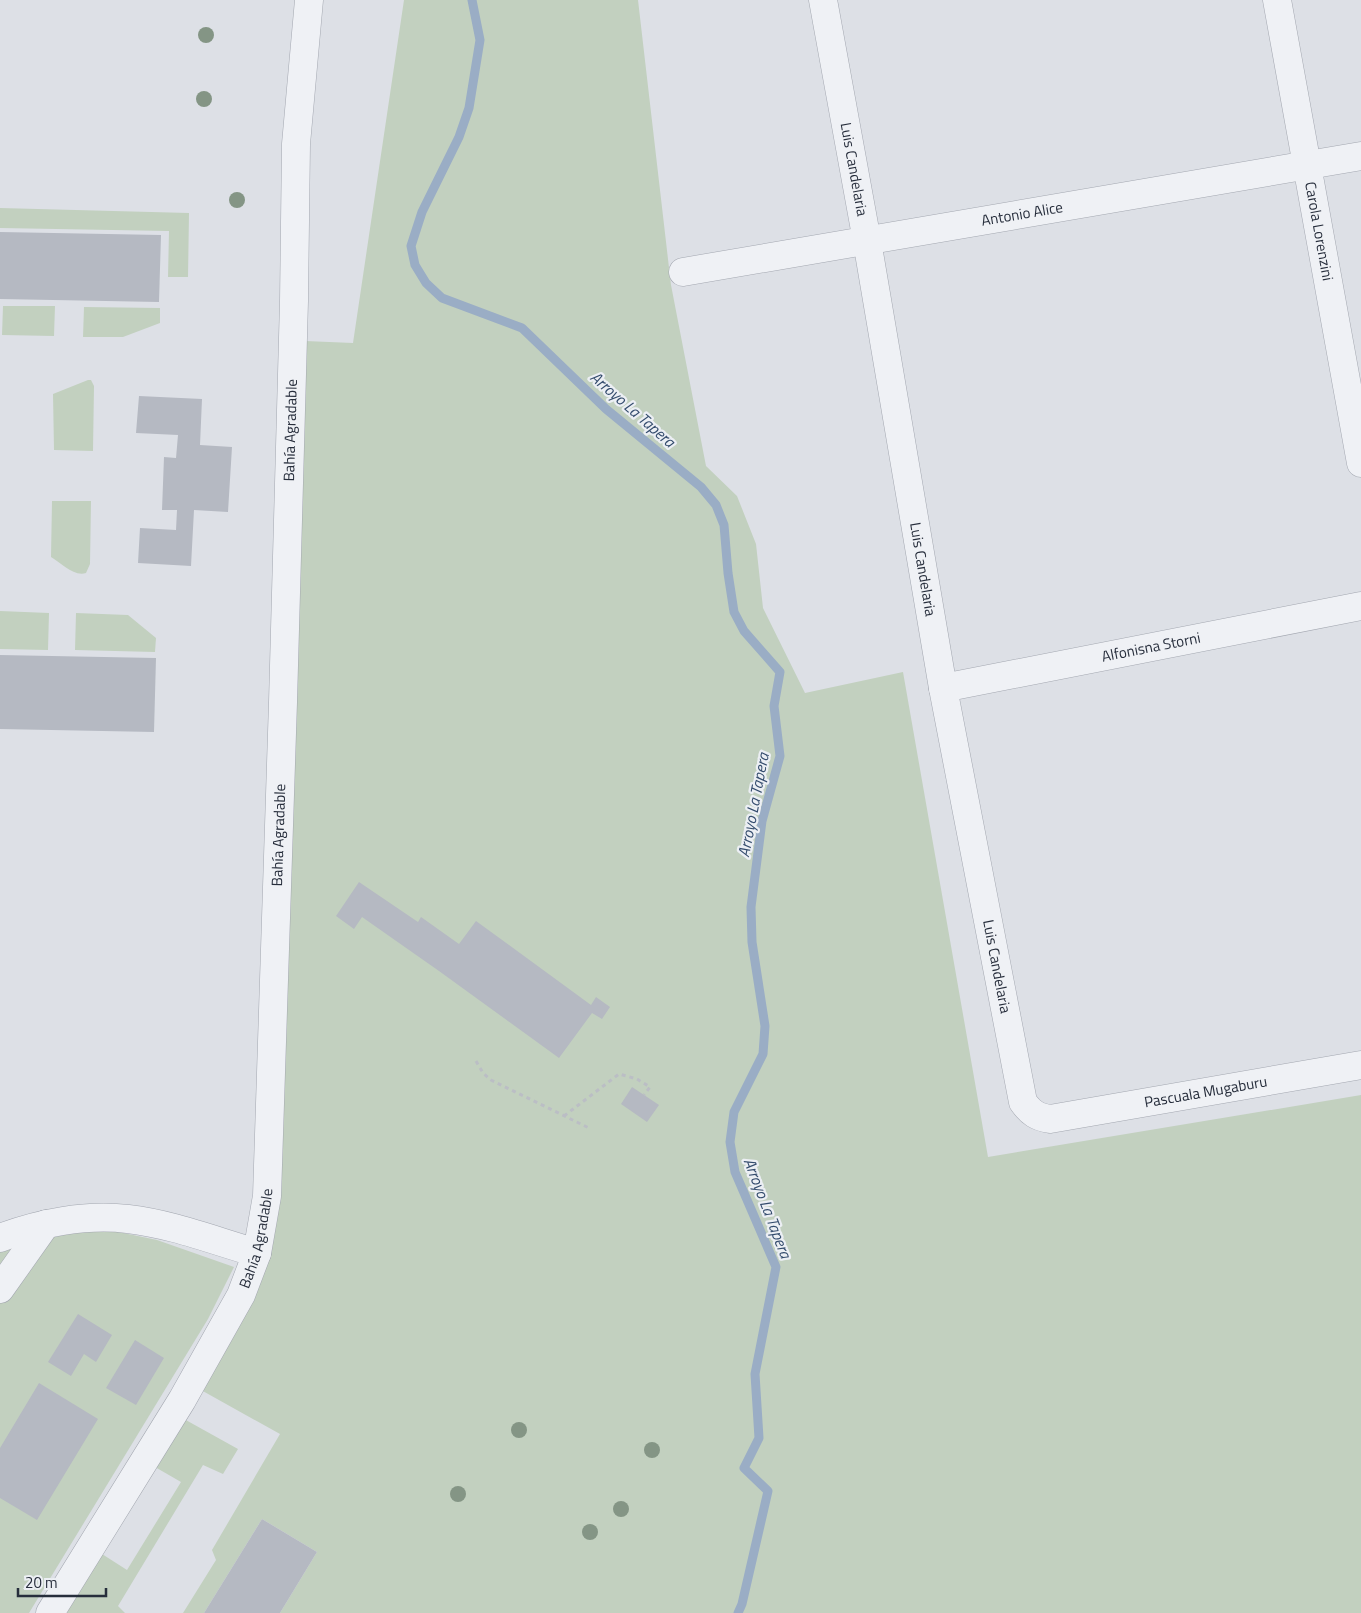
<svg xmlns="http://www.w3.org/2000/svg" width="1361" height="1613" font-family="'Titillium Web',sans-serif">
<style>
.green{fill:#c2d0bf}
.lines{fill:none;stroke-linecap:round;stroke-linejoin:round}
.stream{stroke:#9aadc5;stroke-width:9}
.building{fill:#b5b9c2}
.minor-casing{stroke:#a3a7b0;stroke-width:29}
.path{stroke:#bbbec5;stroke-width:3;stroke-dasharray:4 4;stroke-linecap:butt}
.minor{stroke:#eff1f5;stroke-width:28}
.tree{fill:#849585}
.labels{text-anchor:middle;stroke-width:4.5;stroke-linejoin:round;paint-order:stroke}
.street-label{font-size:15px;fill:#272e3c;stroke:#eceff4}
.water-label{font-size:16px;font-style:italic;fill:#344c6d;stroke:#eceff4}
</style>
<rect width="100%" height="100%" fill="#dde0e6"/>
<g class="green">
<path d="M404,0H638L671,285L706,466L737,496L756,544L763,608L805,693L903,672L988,1157L1361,1095V1613H280L317,1552L262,1519L204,1613H183L216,1560L212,1550L280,1434L201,1390L262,1273L305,341L353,343Z"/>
<path d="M0,208L189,213L188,277H168L169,231L0,228Z"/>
<path d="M3,306H55L54,336L2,335Z"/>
<path d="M84,307L160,308V323L123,337H83Z"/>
<path d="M88,380H91L94,386L93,451L54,450L53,394Z"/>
<path d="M52,501H91L90,564L86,573C74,577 61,563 51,557Z"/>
<path d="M0,611L49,613L48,650L0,649Z"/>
<path d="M76,613L128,615L156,638L155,652L75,650Z"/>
<path d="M75,1230H109L157,1240L234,1267L208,1319L29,1613H0V1246Z"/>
<path d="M184,1419L238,1449L223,1474L203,1465L118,1606L125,1613H66L102,1554L127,1570L181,1482L155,1467Z"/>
</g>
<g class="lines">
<path class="stream" d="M472,0L480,40L469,108L459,137L422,212L411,246L415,265L426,283L442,298L522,328L606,409L701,487L716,505L724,525L728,573L734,612L744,631L780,672L774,706L780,756L762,821L751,907L752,942L765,1026L763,1054L734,1112L730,1142L735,1172L776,1267L755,1374L759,1438L744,1468L768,1491L742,1604L738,1613"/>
</g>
<g class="building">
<path d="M0,232L161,235L159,302L0,299Z"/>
<path d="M139,396L202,399L200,445L232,447L228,512L194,510L191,566L138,563L140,528L176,530L177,510H162L164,457L176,458L178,435L136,433Z"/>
<path d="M0,655L156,658L154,732L0,729Z"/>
<path d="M359,882L418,922L421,917L459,944L476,921L591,1005L596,997L610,1007L602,1019L592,1013L559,1058L439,971L362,917L354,929L336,916Z"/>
<path d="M632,1087L659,1105L647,1122L621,1104Z"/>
<path d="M78,1314L112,1335L96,1362L84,1354L71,1376L48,1362Z"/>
<path d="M135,1340L164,1358L136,1405L106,1388Z"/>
<path d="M39,1383L98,1419L37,1520L0,1498V1448Z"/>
<path d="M262,1519L317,1552L280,1613H204Z"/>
</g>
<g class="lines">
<g class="minor-casing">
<g id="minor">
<path id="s1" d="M823,0L867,241L943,688L1023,1102C1031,1113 1037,1117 1050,1119L1361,1065"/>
<path id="s2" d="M1277,0L1361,463"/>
<path id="s3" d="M683,272L1361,156"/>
<path id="s4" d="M943,688L1361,606"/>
<path d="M0,1238C39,1223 86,1214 128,1219C172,1224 215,1241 257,1253"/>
<path d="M0,1289L46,1224"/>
<path id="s5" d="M50,1613L182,1400L241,1295L257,1253L267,1196L283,702L294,301L296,144L309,0"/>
</g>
</g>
<g class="path">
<path d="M476,1061L483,1073L491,1080L589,1128"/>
<path d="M564,1116L619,1074L637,1079L650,1087L644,1095"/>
</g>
<use href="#minor" class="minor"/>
</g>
<g class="tree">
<circle cx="206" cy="35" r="8"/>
<circle cx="204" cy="99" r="8"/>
<circle cx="237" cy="200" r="8"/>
<circle cx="519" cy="1430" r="8"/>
<circle cx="652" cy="1450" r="8"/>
<circle cx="458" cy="1494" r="8"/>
<circle cx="621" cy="1509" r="8"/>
<circle cx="590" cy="1532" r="8"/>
</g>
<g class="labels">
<g class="street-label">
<text dy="5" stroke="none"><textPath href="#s1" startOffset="172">Luis Candelaria</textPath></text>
<text dy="5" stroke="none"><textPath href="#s3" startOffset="344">Antonio Alice</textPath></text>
<text dy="5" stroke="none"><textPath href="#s2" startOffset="235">Carola Lorenzini</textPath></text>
<text dy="5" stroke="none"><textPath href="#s5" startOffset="1240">Bahía Agradable</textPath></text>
<text dy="5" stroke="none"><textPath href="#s1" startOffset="578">Luis Candelaria</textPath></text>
<text dy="5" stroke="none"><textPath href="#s4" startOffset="212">Alfonisna Storni</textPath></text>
<text dy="5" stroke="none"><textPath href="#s5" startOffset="835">Bahía Agradable</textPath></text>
<text dy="5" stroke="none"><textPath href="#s1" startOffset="982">Luis Candelaria</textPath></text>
<text dy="5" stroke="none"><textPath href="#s1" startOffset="1311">Pascuala Mugaburu</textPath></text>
<text dy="5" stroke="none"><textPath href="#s5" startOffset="430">Bahía Agradable</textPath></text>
</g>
<g class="water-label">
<text transform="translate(633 409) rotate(41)" y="6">Arroyo La Tapera</text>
<text transform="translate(753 805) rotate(-79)" y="6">Arroyo La Tapera</text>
<text transform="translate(768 1208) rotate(69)" y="6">Arroyo La Tapera</text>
</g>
</g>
<path d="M18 1588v8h88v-8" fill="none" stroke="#272e3c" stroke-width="2.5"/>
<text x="25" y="1588" font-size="15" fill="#272e3c" stroke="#eceff4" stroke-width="4" paint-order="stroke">20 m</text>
</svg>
